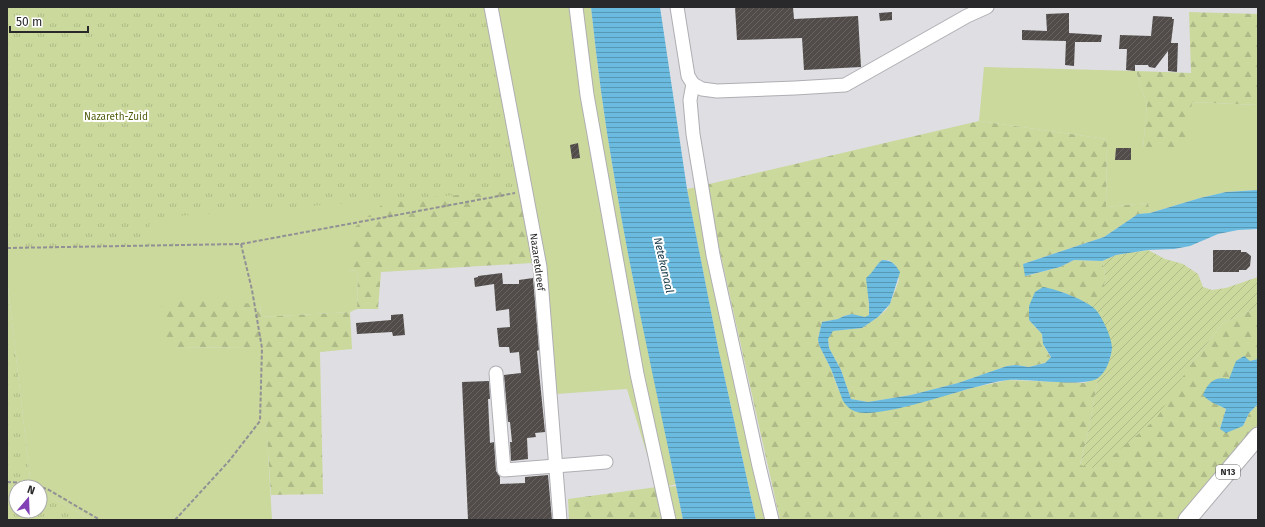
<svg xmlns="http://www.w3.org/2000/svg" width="1265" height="527" font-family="'Fira Sans',sans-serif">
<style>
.grass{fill:#cbd99c}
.forest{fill:url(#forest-firs)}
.park{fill:url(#park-tufts)}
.garden{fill:url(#garden-furrows)}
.water{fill:url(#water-rules)}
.building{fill:url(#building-hatch)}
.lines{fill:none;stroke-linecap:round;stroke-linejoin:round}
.minor-casing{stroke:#aeaeb3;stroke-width:15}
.major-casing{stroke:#aeaeb3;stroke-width:19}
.path{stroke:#919195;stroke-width:2;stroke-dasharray:4 2;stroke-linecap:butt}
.minor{stroke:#fff;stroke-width:13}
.major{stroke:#fff;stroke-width:17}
.labels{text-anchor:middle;stroke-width:4;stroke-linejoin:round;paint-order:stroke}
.shield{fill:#fff;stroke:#69696b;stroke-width:1}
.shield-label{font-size:9px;font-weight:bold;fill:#29292b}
.park-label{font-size:10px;fill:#525e0f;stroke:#fff}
.street-label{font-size:10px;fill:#29292b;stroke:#fff}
.water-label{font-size:11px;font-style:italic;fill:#0f3444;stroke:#fff}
</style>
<defs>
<pattern id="forest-firs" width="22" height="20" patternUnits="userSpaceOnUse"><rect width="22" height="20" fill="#cbd99c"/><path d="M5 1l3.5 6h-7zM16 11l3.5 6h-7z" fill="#aeba87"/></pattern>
<pattern id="park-tufts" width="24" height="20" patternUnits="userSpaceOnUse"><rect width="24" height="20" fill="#cbd99c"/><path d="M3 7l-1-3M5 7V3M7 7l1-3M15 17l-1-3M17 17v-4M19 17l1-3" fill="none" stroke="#aeba87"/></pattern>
<pattern id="garden-furrows" width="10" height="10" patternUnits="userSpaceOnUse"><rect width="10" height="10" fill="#cbd99c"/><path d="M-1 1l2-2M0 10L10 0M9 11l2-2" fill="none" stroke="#aeba87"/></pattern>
<pattern id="water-rules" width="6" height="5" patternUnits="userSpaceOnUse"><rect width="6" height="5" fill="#6abbdf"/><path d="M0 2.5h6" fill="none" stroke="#5798b5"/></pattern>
<pattern id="building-hatch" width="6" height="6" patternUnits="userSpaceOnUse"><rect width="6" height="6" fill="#514c4a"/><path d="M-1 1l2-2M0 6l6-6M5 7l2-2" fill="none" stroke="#676361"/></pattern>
</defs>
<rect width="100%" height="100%" fill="#dedee3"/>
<g class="grass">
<path d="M14,7H591C597,63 604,119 614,175C631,279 655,381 676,484L665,487L676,486L683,520H664L657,487L627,389L556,394L545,262L532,263L522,190L348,271L358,270L357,309L350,312L261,317L260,304L166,347L262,348L272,520H92L40,491V487H31L7,278V12Z"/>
<path d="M984,67L1136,71L1147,105L1143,148L1191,102L1258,105V190L1226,192L1200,198L1150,213L1148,203L1106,207L1107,139L979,121Z"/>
<path d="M697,187C718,299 738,410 766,520H756L719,352L687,189Z"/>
</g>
<g class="forest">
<path d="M1189,12L1258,14V105L1192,102L1186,148H1143L1147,105L1136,71L1191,73Z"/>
<path d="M979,121L1107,139L1106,207L1148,203L1150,213L1138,214L1104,237L1023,264L1026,276L1060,267L1074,260L1102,261C1108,282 1106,286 1093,303L1084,302L1063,292L1029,320L1042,334L1043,344L1051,358L1045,363L1029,367L1016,365L1007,366L958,383L911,395L868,402L851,399L841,370L829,348L828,339L832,331L862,328L878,317L886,310L890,304L899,280L896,266L889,260H882C865,276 869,294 869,315L865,318L852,314L844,316L839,319L822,322L818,339L819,345L831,369L838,389L866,413L900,408L972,388L1008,380L1084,383L1098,378L1087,438L1080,464L1097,469L1191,364L1223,323L1258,307V359L1250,361L1229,380L1209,401L1217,404L1226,409L1220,429L1243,426L1249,413L1258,404V424L1178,520H780L705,185Z"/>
<path d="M522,190L532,263L381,272L378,309H357L358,270L348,271L355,227L388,200Z"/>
<path d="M161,298L260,304L261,317L350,312L352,349L320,352L323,494L271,495L261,348L166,347Z"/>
<path d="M657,487L664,520H569L568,499Z"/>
</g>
<g class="park">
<path d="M7,7H487L522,190L150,218L149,230L152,237L241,244L7,248Z"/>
<path d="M7,278L31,487H16V511H40V491L92,520H7Z"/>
</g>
<path class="garden" d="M1148,250L1165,259L1183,264L1198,274L1203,287L1212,290L1226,288L1258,277V307L1223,323L1191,364L1156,419L1097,469L1080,465L1087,438L1098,378C1115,358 1115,345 1102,323C1096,310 1096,309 1084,302H1093C1106,286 1108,282 1102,261L1116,255Z"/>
<g class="water">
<path d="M591,7H660L687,189L719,352L756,520H683C660,405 633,291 614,175C604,119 597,63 591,7Z"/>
<path d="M1258,190V229L1238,230L1218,234L1190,246L1174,249L1148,250L1116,255L1102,261L1074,260L1060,267L1025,276L1023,264L1104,237L1138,214L1150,213L1200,198L1226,192Z"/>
<path d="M882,260C892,260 895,264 900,272L890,304L878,317L862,328L833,331L828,339L829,348L841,370L851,399L868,402L911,395L958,383L1007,366L1016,365L1029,367L1045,363L1051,357L1043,344L1042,334L1029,320V306L1035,292L1043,287C1057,289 1085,300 1095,309C1102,316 1112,338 1112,348C1111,357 1107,372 1098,378C1083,388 1029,378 1008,380C996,381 984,385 972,388C949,394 874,420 854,411C849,409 846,405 843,401L831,369L819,345L818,339L822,322L838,319L844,316L852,314L865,317L869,315V304L866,278C872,274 875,266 882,260Z"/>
<path d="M1244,356L1250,361L1258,359V404L1249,413L1243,426L1226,433L1220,429L1226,409C1217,404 1210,403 1203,395C1208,382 1215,376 1229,379L1236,361Z"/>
</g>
<g class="building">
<path d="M735,7H793L794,19L858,16L861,67L804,70L802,38L737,40Z"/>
<path d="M892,12V20L880,21L879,13Z"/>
<path d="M1069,13V33L1102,35L1101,42H1075L1074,66L1065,65L1066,41L1022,40V30L1047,31L1046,14Z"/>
<path d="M1153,16L1172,17V19H1174L1171,43H1178L1177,72L1168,71V51L1155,68L1149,67L1148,65H1135V71L1126,70L1127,49H1119L1120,35L1151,36Z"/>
<path d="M578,143L580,158L572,159L570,145Z"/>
<path d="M1116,148H1131V160H1115Z"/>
<path d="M1213,250H1241V252H1246L1251,256L1250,266L1246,270H1239V272H1213Z"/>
<path d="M502,273L503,284H519V280L533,278L539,350L537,351L545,432L535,433L536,437L527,438L528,459L511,461L510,442H512L510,422H508L504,375L521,373L519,352L510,353L509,347H499L497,328L510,327L509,309L496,311L494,284L475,287L474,278L478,277V276Z"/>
<path d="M403,314L405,335L393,336L392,332L357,334L356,323L391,320V315Z"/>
<path d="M489,381L490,399H488L490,443L494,442L496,471L500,477V484L525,483V477L548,475L552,520H468L462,382Z"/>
</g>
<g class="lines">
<g class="minor-casing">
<g id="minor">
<path d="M491,7L540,267L560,520"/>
<path d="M576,7L587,95L637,374L669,520"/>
<path d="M677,7L688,76L693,84L702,89L717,91L795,88L845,85L967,16L987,7"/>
<path d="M693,84L690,100L693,134L713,255L759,466L772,520"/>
<path d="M496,373L504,470L606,462"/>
</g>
</g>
<g class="major-casing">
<path id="major" d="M1187,520L1258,436"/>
</g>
<g class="path">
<path d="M7,248L241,244L515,193"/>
<path d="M7,482L31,483L49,490L100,520"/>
<path d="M175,520L229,461L260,421L262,348L252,290L241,244"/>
</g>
<use href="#minor" class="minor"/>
<use href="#major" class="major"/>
</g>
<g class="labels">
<rect class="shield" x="1216" y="465" width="24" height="14" rx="3"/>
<g class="shield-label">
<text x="1228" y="475">N13</text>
</g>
<g class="park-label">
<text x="116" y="120">Nazareth-Zuid</text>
</g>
<g class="street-label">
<text transform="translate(538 262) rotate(82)" y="4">Nazaretdreef</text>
</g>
<g class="water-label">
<text transform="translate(664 265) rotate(77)" y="4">Netekanaal</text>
</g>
</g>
<rect width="1265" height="527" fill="none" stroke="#29292b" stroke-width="16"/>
<g transform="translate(28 499) rotate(19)"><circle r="19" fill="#ffffff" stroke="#a9a9aa"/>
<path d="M0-3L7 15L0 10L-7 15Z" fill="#8242b6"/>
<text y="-6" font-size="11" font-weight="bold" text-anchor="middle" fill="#29292b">N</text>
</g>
<path d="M10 26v6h78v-6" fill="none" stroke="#29292b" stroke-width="2"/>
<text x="16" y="26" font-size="12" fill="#29292b" stroke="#ffffff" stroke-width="3" paint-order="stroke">50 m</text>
</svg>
